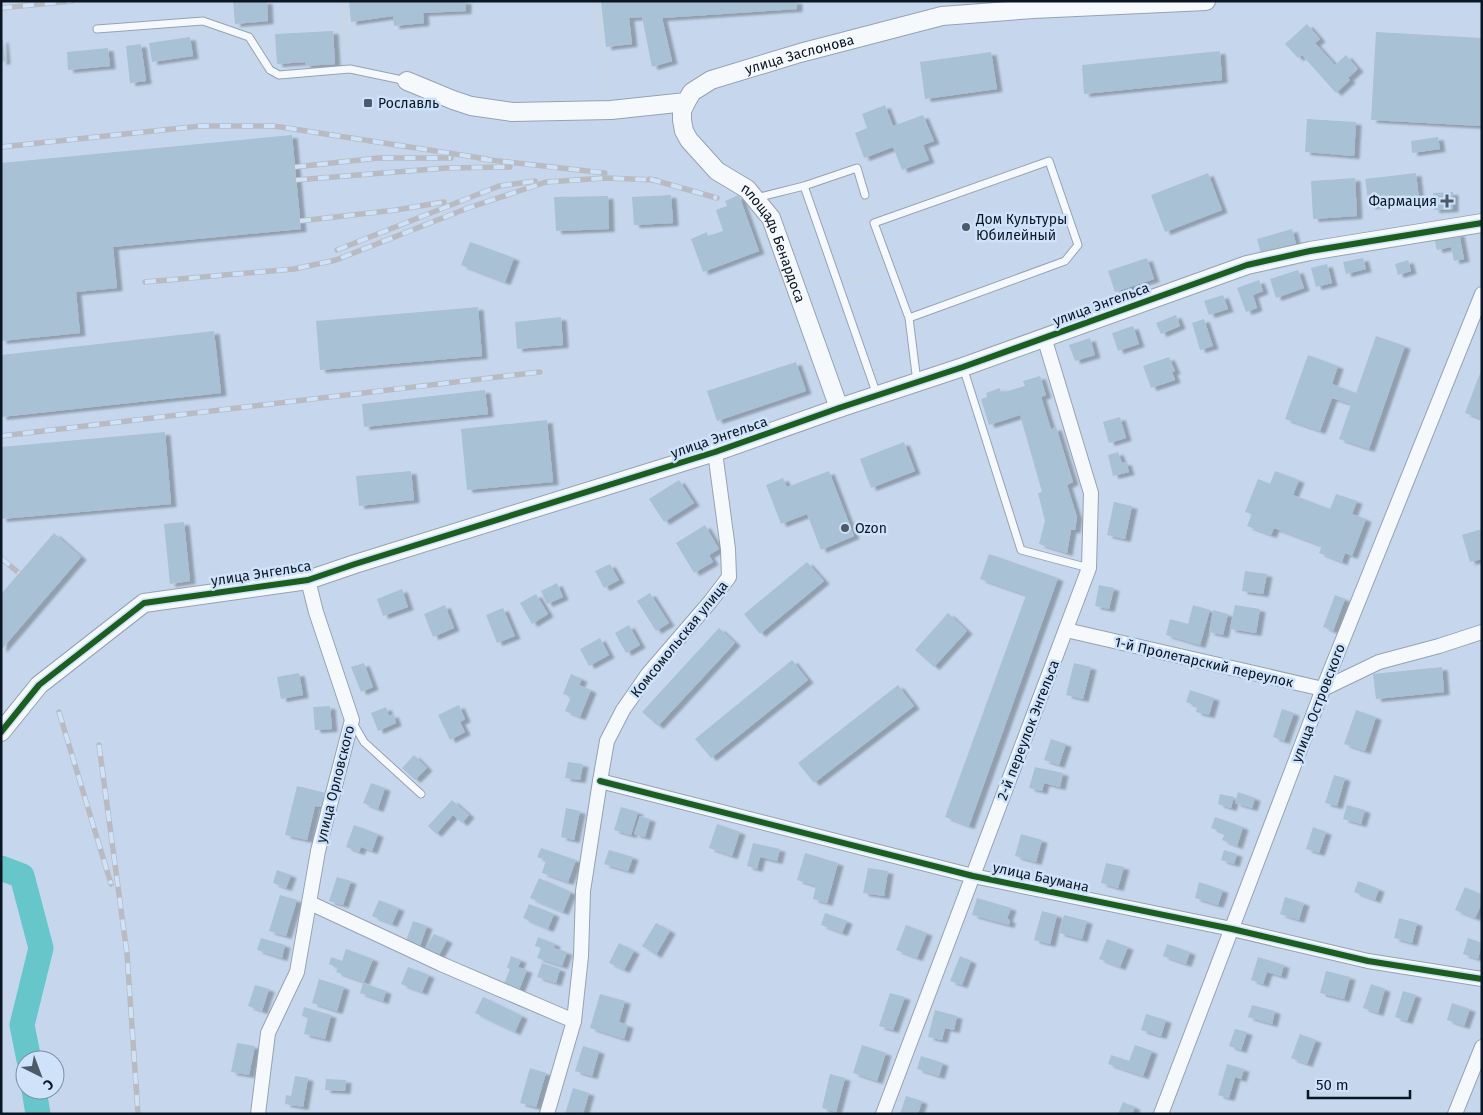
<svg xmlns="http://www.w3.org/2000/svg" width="1483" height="1115" font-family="'Fira Sans',sans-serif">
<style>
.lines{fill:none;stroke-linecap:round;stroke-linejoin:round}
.river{stroke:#67c6ca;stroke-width:25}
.building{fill:#a8c1d4;filter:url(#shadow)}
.service-casing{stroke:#95a2b3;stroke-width:9}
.minor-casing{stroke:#95a2b3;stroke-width:16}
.tertiary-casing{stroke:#95a2b3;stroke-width:20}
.path{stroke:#cfd5dc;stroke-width:2.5;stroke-dasharray:2.5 2.5;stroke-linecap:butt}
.service{stroke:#f6f9fc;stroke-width:7}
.minor{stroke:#f6f9fc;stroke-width:14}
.tertiary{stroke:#f6f9fc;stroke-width:18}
.rail-casing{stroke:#b8bcc2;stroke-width:5.5}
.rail{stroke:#cee2fa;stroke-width:4;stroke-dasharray:11;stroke-linecap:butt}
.cycleway-casing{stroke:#cee2fa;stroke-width:9}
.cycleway{stroke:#1b5e20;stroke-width:6}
.poi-dot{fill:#4c5a6a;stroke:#cee2fa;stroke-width:2}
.labels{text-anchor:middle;stroke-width:5;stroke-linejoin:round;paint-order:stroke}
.street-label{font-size:14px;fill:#0a1623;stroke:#cee2fa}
.poi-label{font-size:14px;fill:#0a1623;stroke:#cee2fa;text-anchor:start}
</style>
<defs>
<filter id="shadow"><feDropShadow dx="5.5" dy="3" stdDeviation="1" flood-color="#0004"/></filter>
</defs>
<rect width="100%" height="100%" fill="#c6d7ed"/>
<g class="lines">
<g class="river">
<path d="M1,868L22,876L41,948L22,1025L29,1060"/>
<path d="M34,1090L38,1114"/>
</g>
</g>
<g class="building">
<path d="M233,1H267L268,21L235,24Z"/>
<path d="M349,1H466V11L423,13L424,23L394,26L393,16L351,22Z"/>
<path d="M601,1H797V9L662,18L672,61L652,67L642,17L629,18L632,44L606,47Z"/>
<path d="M1307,24L1320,39L1315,43L1335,65L1346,55L1358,69L1348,78L1350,80L1336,93L1302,55L1298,58L1285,44Z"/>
<path d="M333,31L335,64L305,66V62L277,64L275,34Z"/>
<path d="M1376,32L1482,38V126L1371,120Z"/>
<path d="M190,37L193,56L152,62L149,43Z"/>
<path d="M1,40H3L5,61L1,62Z"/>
<path d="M141,44L146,81L130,83L126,46Z"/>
<path d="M108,48L110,66L68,70L67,52Z"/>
<path d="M1220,51L1222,80L1084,94L1082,65Z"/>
<path d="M991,52L997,89L925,99L920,62Z"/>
<path d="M885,105L893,126L923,115L934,141L923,145L929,160L902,170L893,147L864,158L855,133L867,128L862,114Z"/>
<path d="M1307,119L1356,122L1354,156L1305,152Z"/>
<path d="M292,135L301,229L113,247L117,288L76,292L80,333L1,341V163Z"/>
<path d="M1438,137L1440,149L1412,153L1411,141Z"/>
<path d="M1208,173L1222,210L1165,232L1151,195Z"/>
<path d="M1416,173L1419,200L1369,206L1365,179Z"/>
<path d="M1355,178L1357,216L1313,219L1311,181Z"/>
<path d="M1453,192V209L1434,210L1433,193Z"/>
<path d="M671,195L673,223L634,225L632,197Z"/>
<path d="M739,195L759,251L703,272L691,239L707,232L708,236L723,231L716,210L727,206L725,201Z"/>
<path d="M608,196L609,229L556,231L554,197Z"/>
<path d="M1292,229L1296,244L1261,254L1257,239Z"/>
<path d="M1459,233L1464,259L1454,261L1451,247L1437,250L1434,238Z"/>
<path d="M470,242L514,258L505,282L461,265Z"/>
<path d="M1147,258L1154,279L1115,292L1108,271Z"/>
<path d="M1363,258L1366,269L1346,274L1343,262Z"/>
<path d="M1408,260L1411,271L1398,275L1395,264Z"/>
<path d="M1327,264L1332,283L1316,287L1311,268Z"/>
<path d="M1298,270L1304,288L1276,298L1270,279Z"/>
<path d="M1259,280L1263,291L1253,295L1257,308L1246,312L1237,288Z"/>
<path d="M1223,295L1228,309L1209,315L1204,301Z"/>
<path d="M478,307L482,356L320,370L316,321Z"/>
<path d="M1176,315L1180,326L1161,334L1156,323Z"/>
<path d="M561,317L563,345L517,349L515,322Z"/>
<path d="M1204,319L1213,346L1200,350L1192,323Z"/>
<path d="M1133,326L1139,344L1118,351L1112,333Z"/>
<path d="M214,331L221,393L1,417V355Z"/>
<path d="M1376,336L1405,346L1369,449L1339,439L1351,404L1332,398L1320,431L1285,419L1308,355L1338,366L1332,384L1356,393Z"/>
<path d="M1090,338L1095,355L1075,361L1069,345Z"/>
<path d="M1169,357L1175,371L1172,372L1175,380L1151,388L1143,366Z"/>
<path d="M796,362L806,391L717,421L707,391Z"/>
<path d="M1482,368V419L1465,413Z"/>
<path d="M1040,376L1046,395L1041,397L1051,429L1056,427L1073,482L1067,485L1077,517L1075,530H1071L1067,553L1039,544L1045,521L1038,493L1042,492L1020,415L989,425L981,399L987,397L986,393L1000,388L1001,393L1025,386L1023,381Z"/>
<path d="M485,390L488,414L364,427L362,404Z"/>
<path d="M1120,417L1126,438L1109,443L1103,422Z"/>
<path d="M547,420L553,482L467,490L461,429Z"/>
<path d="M165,432L171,504L1,519V447Z"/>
<path d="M904,442L915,471L871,488L860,459Z"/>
<path d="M1118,452L1122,463L1126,462L1129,472L1113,476L1108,455Z"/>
<path d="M411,471L414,500L359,506L356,476Z"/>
<path d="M829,471L854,536L821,550L807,514L781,524L766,485L783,478L787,487Z"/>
<path d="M1275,471L1299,480L1293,495L1330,509L1336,494L1357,501L1352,514L1366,519L1352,556L1345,553L1342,562L1319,553L1322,546L1274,528L1271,535L1247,526L1252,514L1245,512L1258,479L1270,484Z"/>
<path d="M679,480L694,503L664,522L649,499Z"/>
<path d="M1114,502L1132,506L1125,539L1107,535Z"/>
<path d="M184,522L190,581L170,584L164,524Z"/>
<path d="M705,525L719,549L709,555L713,562L694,573L676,543Z"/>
<path d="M1482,529V559L1470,562L1462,535Z"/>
<path d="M54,533L81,557L1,650V594Z"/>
<path d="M989,554L1058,578L969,826L945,817L1026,595L980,579Z"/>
<path d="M807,562L824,581L760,634L744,614Z"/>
<path d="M610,564L619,580L604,588L595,571Z"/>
<path d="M1245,571L1267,574L1263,594L1242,591Z"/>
<path d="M557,583L563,597L547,604L541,591Z"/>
<path d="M1099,585L1114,588L1109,609L1095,606Z"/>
<path d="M402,589L408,607L383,616L377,599Z"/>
<path d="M650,593L669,623L656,631L637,601Z"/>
<path d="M536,594L548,614L532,624L520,603Z"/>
<path d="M1335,595L1345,599L1333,631L1323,627Z"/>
<path d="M445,605L454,628L433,637L424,614Z"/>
<path d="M1193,605L1210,610L1200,645L1166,635L1170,619L1188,624Z"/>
<path d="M1235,605L1260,609L1256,633L1230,629Z"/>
<path d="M503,608L515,636L497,643L486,615Z"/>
<path d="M1213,610L1228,614L1223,635L1209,632Z"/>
<path d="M948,613L967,631L934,667L915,650Z"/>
<path d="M629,625L640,645L626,653L615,633Z"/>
<path d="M719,628L735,643L658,726L642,712Z"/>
<path d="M600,638L609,655L589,666L580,649Z"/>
<path d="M792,660L808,680L711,758L695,739Z"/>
<path d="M364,663L373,687L361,692L351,667Z"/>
<path d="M1074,663L1091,667L1083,699L1066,695Z"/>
<path d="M1442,667L1444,692L1376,699L1373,674Z"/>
<path d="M299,673L303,695L281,699L277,677Z"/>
<path d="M571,674L582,679L579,685L591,690L580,717L565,711L571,697L563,694Z"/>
<path d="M898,685L914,706L814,783L798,763Z"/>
<path d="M1190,690L1214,698L1209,715L1196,712L1197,706L1186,702Z"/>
<path d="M459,705L465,719L460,722L465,732L450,740L438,715Z"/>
<path d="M330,706L332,729L315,730L313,707Z"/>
<path d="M386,707L389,716L393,714L396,723L378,731L371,713Z"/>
<path d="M1282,709L1294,713L1284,741L1273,737Z"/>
<path d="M1356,710L1376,717L1365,751L1344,744Z"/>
<path d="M1051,739L1066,744L1059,765L1044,760Z"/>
<path d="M414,755L427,768L415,780L402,768Z"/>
<path d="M568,762L583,764L580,780L565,778Z"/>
<path d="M1035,767L1063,773L1060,787L1044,783L1042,791L1029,788Z"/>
<path d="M1334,775L1345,778L1337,806L1325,803Z"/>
<path d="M371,783L385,788L378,809L363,803Z"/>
<path d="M297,786L326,793L322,807L315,806L307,840L285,835Z"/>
<path d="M1238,792L1255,798L1252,808L1235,803Z"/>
<path d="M1220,794L1234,797L1231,808L1218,804Z"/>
<path d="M452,800L469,815L462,823L453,815L436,834L428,826Z"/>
<path d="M1347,805L1365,810L1361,824L1343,819Z"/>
<path d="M621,807L638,812L631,835L614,830Z"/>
<path d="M566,808L580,811L574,840L561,837Z"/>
<path d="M640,816L650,819L645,837L634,834Z"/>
<path d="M1215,817L1243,827L1237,846L1222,840L1225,833L1211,828Z"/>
<path d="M717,824L740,832L732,856L709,848Z"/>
<path d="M354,825L378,834L372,851L361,847L359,852L346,847Z"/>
<path d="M1313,827L1326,832L1319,853L1306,849Z"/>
<path d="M1021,834L1042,840L1036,862L1015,856Z"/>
<path d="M753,843L780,849L777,861L760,857L757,869L747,866Z"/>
<path d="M541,848L576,860L568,882L542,873L546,860L537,857Z"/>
<path d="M609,850L633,857L628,871L604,864Z"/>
<path d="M1224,850L1237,854L1234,864L1221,860Z"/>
<path d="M805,853L838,863L827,903L813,899L816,886L797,880Z"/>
<path d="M1106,863L1124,867L1118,888L1101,883Z"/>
<path d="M868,868L888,871L884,896L863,893Z"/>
<path d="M277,870L291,875L286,888L273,883Z"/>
<path d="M337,877L351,881L343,905L329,901Z"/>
<path d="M539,878L571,892L563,912L530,898Z"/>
<path d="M1358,881L1379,889L1375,900L1354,892Z"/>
<path d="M1199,882L1223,890L1218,905L1195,898Z"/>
<path d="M1465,887L1482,895V903L1475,918L1455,910Z"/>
<path d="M280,895L297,900L286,936L269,931Z"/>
<path d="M1285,897L1304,903L1299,920L1280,914Z"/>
<path d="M977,898L1011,908L1007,919L1010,920L1009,925L972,915Z"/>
<path d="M379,900L399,908L392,924L372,916Z"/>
<path d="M529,904L554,914L548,929L523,918Z"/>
<path d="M1042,911L1057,915L1050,944L1034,940Z"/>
<path d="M825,913L847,921L842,933L821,925Z"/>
<path d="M1064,915L1087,921L1082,939L1059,933Z"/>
<path d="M1399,918L1417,923L1412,943L1394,938Z"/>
<path d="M413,921L427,926L420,946L406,941Z"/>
<path d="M656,923L670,931L656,955L642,946Z"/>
<path d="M906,925L927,933L917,958L896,950Z"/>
<path d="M434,934L447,940L438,957L425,950Z"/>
<path d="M538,937L555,944L554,948L567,952L562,966L537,958L541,948L535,946Z"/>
<path d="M261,938L285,945L282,958L257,950Z"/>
<path d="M1468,938L1482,943L1478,959L1463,954Z"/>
<path d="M1107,939L1128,947L1120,967L1099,959Z"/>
<path d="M619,943L634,951L624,970L609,963Z"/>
<path d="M1167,944L1190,952L1186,964L1163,956Z"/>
<path d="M346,949L373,959L364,982L336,972L338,968L329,964L331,957L342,961Z"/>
<path d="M511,956L521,960L518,967L527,970L519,990L504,984L510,969L507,968Z"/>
<path d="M960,956L971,961L962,985L950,981Z"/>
<path d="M1258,957L1284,965L1281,976L1267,972L1263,984L1251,980Z"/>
<path d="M542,963L560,969L556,983L537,977Z"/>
<path d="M408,967L429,975L422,992L401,984Z"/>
<path d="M1326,971L1350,977L1344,999L1320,993Z"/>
<path d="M319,979L344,987L337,1011L312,1003Z"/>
<path d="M363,983L386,991L383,1001L360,993Z"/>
<path d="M1371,984L1385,989L1378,1013L1363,1008Z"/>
<path d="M255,985L269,989L262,1011L248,1006Z"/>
<path d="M1403,991L1416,995L1407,1021L1395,1017Z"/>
<path d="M890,993L905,997L893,1030L879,1026Z"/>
<path d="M600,994L625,1001L619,1022L628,1025L624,1039L590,1028Z"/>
<path d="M483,997L522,1016L515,1032L475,1013Z"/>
<path d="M1452,1003L1470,1009L1464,1026L1447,1020Z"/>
<path d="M1252,1005L1275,1011L1272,1024L1248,1017Z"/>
<path d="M304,1007L331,1015L325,1039L304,1034L308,1018L302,1016Z"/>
<path d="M935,1010L957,1016L954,1030L945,1028L942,1040L928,1037Z"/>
<path d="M1146,1014L1166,1020L1161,1036L1141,1030Z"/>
<path d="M1235,1029L1247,1032L1241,1050L1229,1046Z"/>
<path d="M1300,1034L1316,1040L1307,1064L1291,1058Z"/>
<path d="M237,1043L255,1046L249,1075L231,1072Z"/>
<path d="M862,1045L886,1053L877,1081L853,1073Z"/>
<path d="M1135,1045L1152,1051L1143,1076L1108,1064L1111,1055L1129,1061Z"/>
<path d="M583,1046L599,1051L592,1076L575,1071Z"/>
<path d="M921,1056L943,1063L939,1076L917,1069Z"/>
<path d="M1227,1064L1244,1069L1241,1079L1235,1077L1229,1098L1218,1095Z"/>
<path d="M530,1068L546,1073L536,1107L520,1103Z"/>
<path d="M830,1074L845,1078L836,1112L822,1108Z"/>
<path d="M295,1076L308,1078L303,1107L285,1104L286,1095L291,1096Z"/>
<path d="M326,1079L346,1080L345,1091L325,1090Z"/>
<path d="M573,1088L589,1093L583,1114H565Z"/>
<path d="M906,1096L922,1101L918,1114H900Z"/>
<path d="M1123,1102L1135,1107L1132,1114H1118Z"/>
</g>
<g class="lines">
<g class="service-casing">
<g id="service">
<path d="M97,29L203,21L249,37L270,70L279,75L350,69L407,81"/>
<path d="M804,186L857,168L865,195"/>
<path d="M756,198L804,186L877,395"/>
<path d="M909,318L874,223L1049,161L1078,245L1065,261L909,318L917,382"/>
<path d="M963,367L1021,550L1089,568"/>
<path d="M353,723L364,742L421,794"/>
</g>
</g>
<g class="minor-casing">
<g id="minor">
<path d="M1066,630L1323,689L1379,662L1439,646L1482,632"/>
<path d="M600,781L973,876L1232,929L1368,961L1482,979"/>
<path d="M310,903L441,964L574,1021"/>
<path d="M258,1114L268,1033L297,972L318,851L352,720L316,612L308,580"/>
<path d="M547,1114L574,1021L581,956L583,891L600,781L607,741L623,710L648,674L710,602L729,577L728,549L715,452"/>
<path d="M883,1114L1089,568L1091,493L1044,337"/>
<path d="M1161,1114L1323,689L1482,294"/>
<path d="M1455,1114L1482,1047"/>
</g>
</g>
<g class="tertiary-casing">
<g id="tertiary">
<path id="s1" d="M407,81L453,100L471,106L512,112L611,110L686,102L692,92L711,80L800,53L942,16L1033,9L1206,1"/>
<path id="s2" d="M686,102L682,111V120L684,131L689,140L717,171L747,189L771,218L839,408"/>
<path d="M1,732L39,685L144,603L308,580L355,564L715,452L839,408L963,367L1247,265L1310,251L1482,223"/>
</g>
</g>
<g class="path">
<path d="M343,1L349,61"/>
<path d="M595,1L609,96"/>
<path d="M868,203L871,214"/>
<path d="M846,282L882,271"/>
</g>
<use href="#service" class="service"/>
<use href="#minor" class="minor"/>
<use href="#tertiary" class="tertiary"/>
<g class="rail-casing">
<g id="rail">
<path d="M1,8L72,1"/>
<path d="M1,147L201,126H274L487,159"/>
<path d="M481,159L605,173"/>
<path d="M295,167L378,158H451"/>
<path d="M650,179L717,198"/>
<path d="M296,180L446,168L510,167"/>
<path d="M300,221L396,210L444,202"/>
<path d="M337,250L499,186L535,181"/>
<path d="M145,282L294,269L336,260L468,208L546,182L606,178L656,180"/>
<path d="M1,436L540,372"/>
<path d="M1,558L19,573"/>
<path d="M59,712L111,884"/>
<path d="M99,745L127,954L138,1114"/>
</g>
</g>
<use href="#rail" class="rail"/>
<g class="cycleway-casing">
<g id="cycleway">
<path d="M1,732L39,685L144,603L308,580L355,564L715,452L839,408L963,367L1247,265L1310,251L1482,223"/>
<path d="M600,781L973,876L1232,929L1368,961L1482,979"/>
</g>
</g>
<use href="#cycleway" class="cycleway"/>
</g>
<g class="poi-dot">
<rect x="363" y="98" width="10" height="10" rx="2.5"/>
<path d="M1444.5 193.5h5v5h5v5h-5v5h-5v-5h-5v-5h5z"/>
<circle cx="966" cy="227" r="5"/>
<circle cx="845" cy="528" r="5"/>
</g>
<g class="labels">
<g class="street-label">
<text dy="5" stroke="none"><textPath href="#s1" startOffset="411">улица Заслонова</textPath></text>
<text dy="5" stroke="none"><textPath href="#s2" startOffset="178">площадь Бенардоса</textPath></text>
<text transform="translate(1101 304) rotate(-20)" y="5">улица Энгельса</text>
<text transform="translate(719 437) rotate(-19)" y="5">улица Энгельса</text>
<text transform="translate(261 573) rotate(-9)" y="5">улица Энгельса</text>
<text transform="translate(679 639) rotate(-51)" y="5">Комсомольская улица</text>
<text transform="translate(1204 662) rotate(13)" y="5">1-й Пролетарский переулок</text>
<text transform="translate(1318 703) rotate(-69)" y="5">улица Островского</text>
<text transform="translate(1028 730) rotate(-69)" y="5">2-й переулок Энгельса</text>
<text transform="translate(335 784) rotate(-76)" y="5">улица Орловского</text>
<text transform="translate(1041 877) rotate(12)" y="5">улица Баумана</text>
</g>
<g class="poi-label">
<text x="378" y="108">Рославль</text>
<text x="1437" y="206" text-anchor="end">Фармация</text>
<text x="976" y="224">Дом Культуры<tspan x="976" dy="16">Юбилейный</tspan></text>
<text x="855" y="533">Ozon</text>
</g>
</g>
<rect width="1483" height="1115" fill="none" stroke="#0a1623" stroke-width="5"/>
<g transform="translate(40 1075) rotate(138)"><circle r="24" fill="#cee2fa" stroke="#8090a4"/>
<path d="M0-4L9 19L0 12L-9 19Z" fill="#4c5a6a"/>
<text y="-8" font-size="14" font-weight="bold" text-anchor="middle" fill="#0a1623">С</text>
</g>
<path d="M1308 1090v8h102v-8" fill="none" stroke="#0a1623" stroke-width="2.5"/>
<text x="1316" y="1090" font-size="15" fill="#0a1623" stroke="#cee2fa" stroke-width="4" paint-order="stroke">50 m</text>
</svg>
